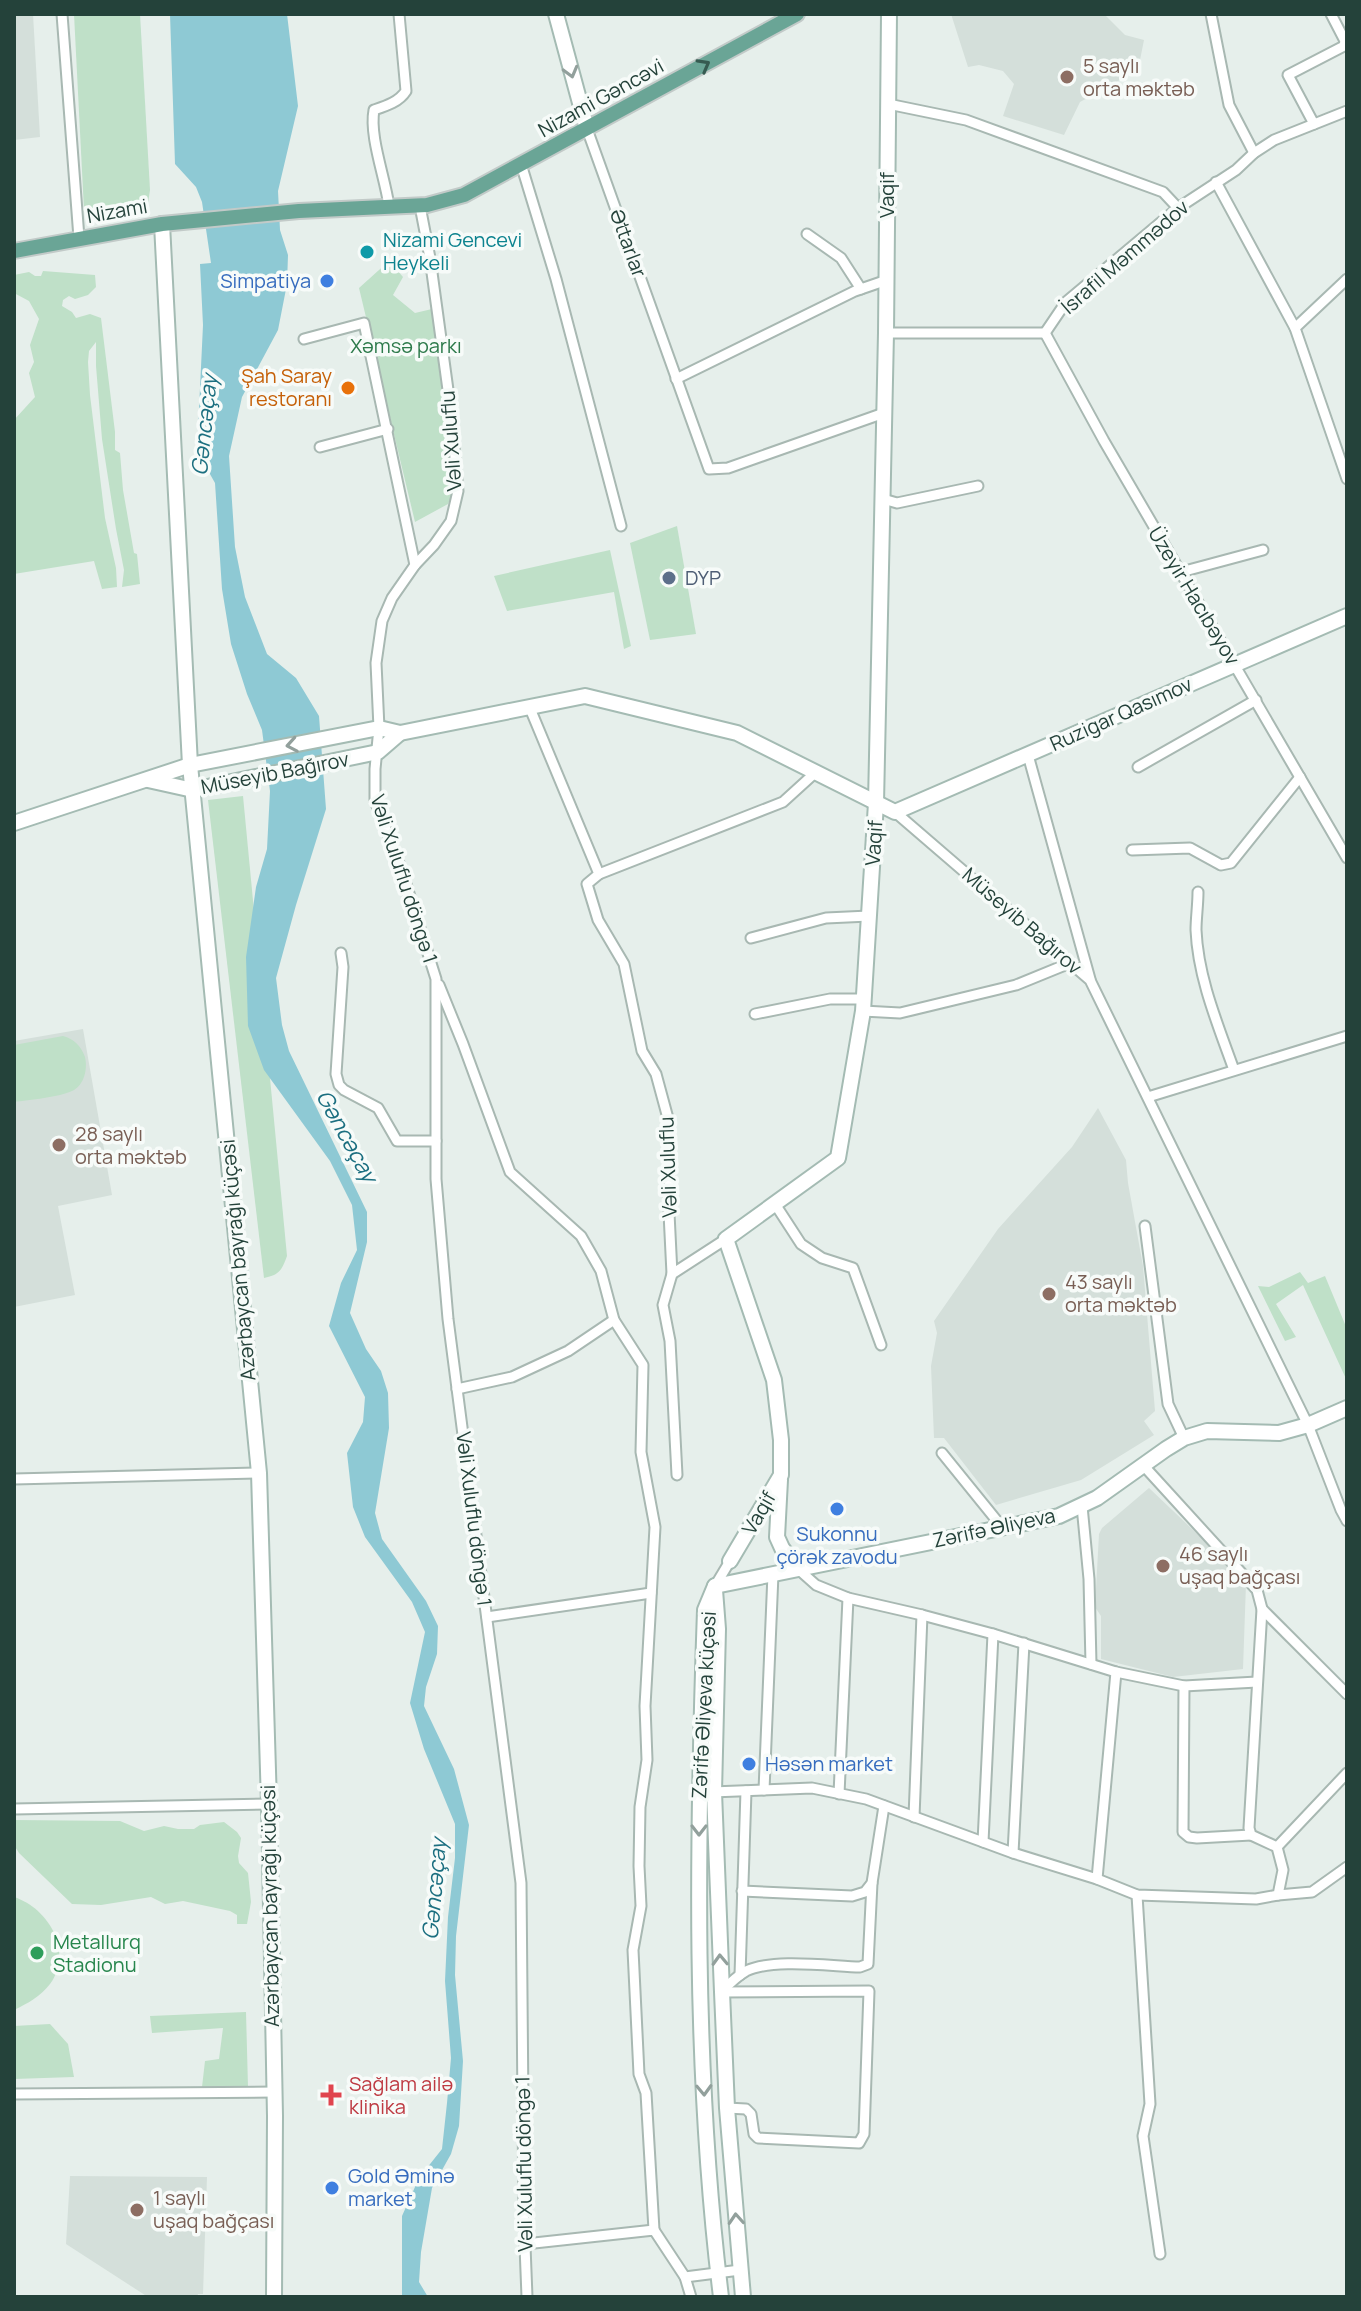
<svg xmlns="http://www.w3.org/2000/svg" width="1361" height="2311" font-family="Manrope,sans-serif">
<style>
.built{fill:#d4dfda}
.green{fill:#bfe0c8}
.water{fill:#8ec9d4}
.lines{fill:none;stroke-linecap:round;stroke-linejoin:round}
.street-casing{stroke:#a8b8b2;stroke-width:13}
.secondary-casing{stroke:#a4bbb3;stroke-width:18}
.primary-casing{stroke:#c2cac8;stroke-width:18}
.street{stroke:#fff;stroke-width:9}
.secondary{stroke:#fff;stroke-width:14}
.primary{stroke:#6aa596;stroke-width:14}
.oneway{stroke:#365b51}
.oneway2{stroke:#92a09c}
.education-dot{fill:#8d6e63;stroke:#f7fbf9;stroke-width:3}
.culture-dot{fill:#0f9aa8;stroke:#f7fbf9;stroke-width:3}
.shop-dot{fill:#3f7fe0;stroke:#f7fbf9;stroke-width:3}
.food-dot{fill:#e8710a;stroke:#f7fbf9;stroke-width:3}
.service-dot{fill:#5c6f8a;stroke:#f7fbf9;stroke-width:3}
.leisure-dot{fill:#2e9e5b;stroke:#f7fbf9;stroke-width:3}
.health-dot{fill:#e0444e;stroke:#f7fbf9;stroke-width:3}
.labels{text-anchor:middle;stroke-width:7;stroke-linejoin:round;paint-order:stroke}
.education-label{font-size:20px;fill:#785e54;stroke:#f7fbf9;text-anchor:start}
.street-label{font-size:20px;fill:#24423a;stroke:#f7fbf9}
.culture-label{font-size:20px;fill:#0d838f;stroke:#f7fbf9;text-anchor:start}
.shop-label{font-size:20px;fill:#366cbe;stroke:#f7fbf9;text-anchor:start}
.park-label{font-size:20px;fill:#2d7a4b;stroke:#f7fbf9}
.food-label{font-size:20px;fill:#c56008;stroke:#f7fbf9;text-anchor:end}
.service-label{font-size:20px;fill:#4e5e75;stroke:#f7fbf9;text-anchor:start}
.leisure-label{font-size:20px;fill:#27864d;stroke:#f7fbf9;text-anchor:start}
.health-label{font-size:20px;fill:#be3a42;stroke:#f7fbf9;text-anchor:start}
.water-label{font-size:22px;font-style:italic;fill:#1c6f80;stroke:#f7fbf9}
</style>
<rect width="100%" height="100%" fill="#e6efeb"/>
<g class="built">
<path d="M14,14H33L40,137L14,140Z"/>
<path d="M951,14H1104L1125,35L1144,40L1138,70L1080,102L1064,135L1003,116L1014,84L1003,71L979,65L968,67Z"/>
<path d="M83,1029L112,1195L58,1206L75,1295L14,1307V1041Z"/>
<path d="M1098,1108L1126,1160L1128,1183L1143,1266L1155,1411L1144,1421L1154,1435L1081,1480L996,1505L944,1438H934L931,1366L937,1333L934,1321L998,1229L1072,1147Z"/>
<path d="M1149,1488L1212,1548L1246,1584L1243,1669L1173,1677L1101,1659V1616L1095,1607L1099,1534L1102,1528Z"/>
<path d="M70,2176L207,2177L203,2294H198L197,2297H148L66,2244Z"/>
</g>
<g class="green">
<path d="M74,14H140L150,190L147,210L93,217L85,215L84,210Z"/>
<path d="M389,261L403,277L393,295L415,313L432,309L454,491L448,504L415,522L359,288Z"/>
<path d="M43,271L95,275L96,287L88,295L75,299L69,296L63,300L62,306L72,312L76,318L90,314L101,318L115,432V450L120,453L123,490L134,553L137,554L140,584L122,587L124,570L116,529L102,439L96,366V342L89,351L88,362L90,395L105,518L116,568L117,587L102,589L94,561L14,574V458L16,450L14,447V420L35,397L29,373L34,362L30,345L39,319L29,301L14,293V275L29,272L35,276H41Z"/>
<path d="M677,526L696,634L650,640L630,543Z"/>
<path d="M610,550L631,646L624,649L614,592L507,611L494,576Z"/>
<path d="M243,796L287,1256C282,1270 279,1275 264,1278L208,800Z"/>
<path d="M63,1036C74,1039 81,1046 85,1057C88,1069 84,1086 72,1091C60,1097 29,1100 14,1102V1045Z"/>
<path d="M1300,1272L1308,1283L1325,1276L1347,1329V1381L1303,1285L1276,1304L1296,1337L1285,1341L1258,1286L1269,1287Z"/>
<path d="M14,1820L120,1821L144,1831L164,1826L178,1829H194L200,1825L224,1822L237,1832L241,1838L238,1856L239,1863L248,1873L251,1902L247,1924H237V1915L230,1911L183,1901L165,1904L151,1897L101,1905L72,1904L19,1853L14,1845Z"/>
<path d="M14,1897C48,1908 74,1951 50,1984C40,1997 28,2003 14,2010Z"/>
<path d="M246,2012L248,2087H202L205,2061L219,2059L223,2028L152,2033L150,2016Z"/>
<path d="M50,2024L68,2044L74,2077L14,2079V2026Z"/>
</g>
<path class="water" d="M170,14H287L298,106L278,191L280,230L288,255L287,284L278,330L242,397L229,456L235,547L245,597L267,654L296,678L319,716L326,809L296,905L276,978L282,1025L289,1051L367,1212V1242L350,1313L366,1349L381,1371L388,1393L389,1428L375,1513L382,1539L426,1601L438,1626L437,1654L426,1687L424,1706L454,1769L469,1825L456,1936L455,1975L463,2061L459,2126L451,2154L432,2188L421,2252L419,2282L428,2297H402V2216L419,2178L442,2149L447,2103L451,2058L445,1981L448,1917L455,1858V1824L424,1749L410,1703L425,1632L412,1602L365,1537L353,1507L347,1453L363,1422L365,1397L329,1326L341,1283L357,1250L352,1205L330,1161L264,1070L248,1026L246,957L256,887L267,849L270,791L262,730L247,694L231,644L222,589L215,483L197,451L203,325L200,264L211,263L202,202L196,187L175,164Z"/>
<g class="lines">
<g class="street-casing">
<g id="street">
<path d="M62,14L79,238"/>
<path d="M1211,14L1229,105L1254,153"/>
<path d="M888,104L966,120L1163,192L1178,208"/>
<path d="M1314,124L1288,75L1344,46L1345,41L1331,14"/>
<path d="M587,129L709,469L728,468L884,413"/>
<path d="M521,164L556,279L621,526"/>
<path d="M1216,182L1295,328"/>
<path d="M389,206C385,177 369,136 374,110C386,106 399,102 406,91L399,14"/>
<path d="M420,206L430,258L451,412L458,491L451,521L434,545L415,565L392,598L382,621L376,663L379,728L375,769V801L401,868L436,979V1179L448,1319L521,1883L524,2220L527,2297"/>
<path d="M807,234L841,258L861,289"/>
<path d="M1347,279L1295,328L1347,479"/>
<path d="M886,333H1045"/>
<path d="M1045,333L1104,441L1347,858"/>
<path d="M1045,333L1066,302L1178,208L1236,170L1254,153L1274,140L1347,111"/>
<path d="M304,339L364,323L415,565"/>
<path d="M676,379L855,291L887,280"/>
<path d="M320,447L388,429"/>
<path d="M883,499L897,503L978,486"/>
<path d="M1181,572L1263,550"/>
<path d="M529,706L599,874L587,884L598,920L624,964L642,1051L656,1074L669,1122V1213L672,1274L726,1239"/>
<path d="M1028,755L1090,979"/>
<path d="M1138,767L1256,700"/>
<path d="M895,812L1090,980L1308,1425L1341,1510L1347,1521"/>
<path d="M1132,850L1190,848L1221,865L1231,863L1300,777"/>
<path d="M599,874L783,802L816,772"/>
<path d="M1198,892C1198,905 1196,918 1196,930C1198,978 1218,1025 1234,1070"/>
<path d="M751,938L826,918L869,916"/>
<path d="M341,953L343,967L336,1074L339,1085L344,1090L378,1108L397,1141H436"/>
<path d="M439,985L463,1044L510,1172L581,1236L601,1271L614,1320L643,1365L641,1452L655,1527L645,1706L647,1760L640,1807L639,1866L641,1906L633,1950L639,2074L646,2093L654,2230"/>
<path d="M863,1011L900,1013L1016,985L1070,963"/>
<path d="M755,1014L830,999H864"/>
<path d="M1148,1097L1347,1036"/>
<path d="M775,1204L801,1244L822,1258L853,1268L881,1345"/>
<path d="M1145,1226L1168,1404L1184,1438"/>
<path d="M672,1274L663,1305L670,1341L677,1475"/>
<path d="M457,1389L512,1377L568,1351L614,1320"/>
<path d="M942,1453L1002,1527"/>
<path d="M14,1479L259,1473"/>
<path d="M1082,1506L1089,1579L1091,1664"/>
<path d="M798,1569L816,1585L848,1598L922,1615L993,1634L1116,1672L1184,1686L1257,1682"/>
<path d="M715,1586L730,1561"/>
<path d="M1262,1609L1347,1694"/>
<path d="M487,1617L651,1593"/>
<path d="M1184,1686L1183,1832L1189,1837L1197,1838L1251,1835"/>
<path d="M764,1790L773,1574"/>
<path d="M712,1792L812,1788L866,1799L1013,1853L1097,1879L1137,1895L1256,1899L1278,1895L1283,1870L1277,1847L1251,1835L1249,1828L1262,1609L1257,1590L1143,1465"/>
<path d="M839,1794L848,1598"/>
<path d="M14,1809L269,1804"/>
<path d="M914,1817L922,1615"/>
<path d="M983,1842L993,1634"/>
<path d="M1277,1847L1347,1773"/>
<path d="M1013,1853L1024,1643"/>
<path d="M1097,1879L1116,1672"/>
<path d="M742,1891L852,1896L865,1892L872,1883L884,1806"/>
<path d="M1137,1895L1150,2104L1143,2136L1160,2254"/>
<path d="M1278,1895L1312,1892L1347,1867"/>
<path d="M740,1975L746,1791"/>
<path d="M722,1991C729,1984 737,1976 746,1971C773,1958 829,1966 860,1967L868,1964L872,1883"/>
<path d="M722,1992L869,1991L864,2134L859,2143L758,2138L754,2134L751,2114L746,2109L727,2108"/>
<path d="M14,2094L274,2092"/>
<path d="M525,2244L654,2230L685,2277L740,2270"/>
<path d="M685,2277L691,2297"/>
</g>
</g>
<g class="secondary-casing">
<g id="secondary">
<path d="M556,14L587,129"/>
<path d="M162,224L190,765L259,1473L269,1804L275,2116L274,2297"/>
<path d="M148,780L193,790L378,752L400,733"/>
<path d="M14,823L190,765L379,728L400,733L585,696L737,733L895,812L1347,616"/>
<path d="M780,1480L777,1537L782,1548L798,1569"/>
<path d="M730,1561L781,1475V1440L774,1380L726,1239L838,1158L863,1011L876,803L886,333L889,14"/>
<path d="M715,1586L705,1610C697,1839 693,2069 721,2297"/>
<path d="M715,1586L1059,1516L1097,1498L1166,1449L1184,1438L1207,1431L1279,1433L1308,1425L1347,1408"/>
<path d="M715,1590L718,1629L714,1792L722,1992L727,2108L743,2297"/>
</g>
</g>
<g class="primary-casing">
<path id="primary" d="M14,251L162,224L299,211L427,205L464,195L797,14"/>
</g>
<use href="#street" class="street"/>
<use href="#secondary" class="secondary"/>
<use href="#primary" class="primary"/>
</g>
<defs><path id="oneway-chevron" d="M-2-3.5L2.5 0L-2 3.5" fill="none" stroke-width="1.6" stroke-linecap="round" stroke-linejoin="round" transform="scale(2)"/></defs>
<use class="oneway" href="#oneway-chevron" transform="translate(704 65) rotate(-29)"/>
<g class="oneway2">
<use href="#oneway-chevron" transform="translate(571 72) rotate(75)"/>
<use href="#oneway-chevron" transform="translate(292 745) rotate(170)"/>
<use href="#oneway-chevron" transform="translate(699 1830) rotate(90)"/>
<use href="#oneway-chevron" transform="translate(720 1960) rotate(-92)"/>
<use href="#oneway-chevron" transform="translate(704 2090) rotate(88)"/>
<use href="#oneway-chevron" transform="translate(736 2219) rotate(-94)"/>
</g>
<g class="education-dot">
<circle cx="1067" cy="77" r="8"/>
<circle cx="59" cy="1145" r="8"/>
<circle cx="1049" cy="1294" r="8"/>
<circle cx="1163" cy="1566" r="8"/>
<circle cx="137" cy="2210" r="8"/>
</g>
<circle class="culture-dot" cx="367" cy="252" r="8"/>
<g class="shop-dot">
<circle cx="327" cy="281" r="8"/>
<circle cx="837" cy="1509" r="8"/>
<circle cx="749" cy="1764" r="8"/>
<circle cx="332" cy="2188" r="8"/>
</g>
<circle class="food-dot" cx="348" cy="388" r="8"/>
<circle class="service-dot" cx="669" cy="578" r="8"/>
<circle class="leisure-dot" cx="37" cy="1953" r="8"/>
<path class="health-dot" d="M327 2083h8v8h8v8h-8v8h-8v-8h-8v-8h8z"/>
<g class="labels">
<g class="education-label">
<text x="1083" y="73">5 saylı<tspan x="1083" dy="23">orta məktəb</tspan></text>
<text x="75" y="1141">28 saylı<tspan x="75" dy="23">orta məktəb</tspan></text>
<text x="1065" y="1289">43 saylı<tspan x="1065" dy="23">orta məktəb</tspan></text>
<text x="1179" y="1561">46 saylı<tspan x="1179" dy="23">uşaq bağçası</tspan></text>
<text x="153" y="2205">1 saylı<tspan x="153" dy="23">uşaq bağçası</tspan></text>
</g>
<g class="street-label">
<text transform="translate(601 98) rotate(-29)" y="7">Nizami Gəncəvi</text>
<text transform="translate(887 195) rotate(-90)" y="7">Vaqif</text>
<text transform="translate(117 211) rotate(-10)" y="7">Nizami</text>
<text transform="translate(628 243) rotate(70)" y="7">Əttarlar</text>
<text transform="translate(1125 257) rotate(-41)" y="7">İsrafil Məmmədov</text>
<text transform="translate(451 441) rotate(-94)" y="7">Vəli Xuluflu</text>
<text transform="translate(1194 596) rotate(59)" y="7">Üzeyir Hacıbəyov</text>
<text transform="translate(1121 714) rotate(-24)" y="7">Ruzigar Qasımov</text>
<text transform="translate(275 773) rotate(-11)" y="7">Müseyib Bağırov</text>
<text transform="translate(874 843) rotate(-86)" y="7">Vaqif</text>
<text transform="translate(404 879) rotate(72)" y="7">Vəli Xuluflu döngə 1</text>
<text transform="translate(1022 921) rotate(41)" y="7">Müseyib Bağırov</text>
<text transform="translate(668 1167) rotate(-92)" y="7">Vəli Xuluflu</text>
<text transform="translate(238 1260) rotate(-95)" y="7">Azərbaycan bayrağı küçəsi</text>
<text transform="translate(759 1513) rotate(-60)" y="7">Vaqif</text>
<text transform="translate(474 1519) rotate(83)" y="7">Vəli Xuluflu döngə 1</text>
<text transform="translate(994 1528) rotate(-12)" y="7">Zərifə Əliyeva</text>
<text transform="translate(704 1705) rotate(-87)" y="7">Zərifə Əliyeva küçəsi</text>
<text transform="translate(270 1906) rotate(-91)" y="7">Azərbaycan bayrağı küçəsi</text>
<text transform="translate(524 2164) rotate(-91)" y="7">Vəli Xuluflu döngə 1</text>
</g>
<g class="culture-label">
<text x="383" y="247">Nizami Gencevi<tspan x="383" dy="23">Heykeli</tspan></text>
</g>
<g class="shop-label">
<text x="311" y="288" text-anchor="end">Simpatiya</text>
<text x="837" y="1541" text-anchor="middle">Sukonnu<tspan x="837" dy="23">çörək zavodu</tspan></text>
<text x="765" y="1771">Həsən market</text>
<text x="348" y="2183">Gold Əminə<tspan x="348" dy="23">market</tspan></text>
</g>
<g class="park-label">
<text x="406" y="353">Xəmsə parkı</text>
</g>
<g class="food-label">
<text x="332" y="383">Şah Saray<tspan x="332" dy="23">restoranı</tspan></text>
</g>
<g class="service-label">
<text x="685" y="585">DYP</text>
</g>
<g class="leisure-label">
<text x="53" y="1949">Metallurq<tspan x="53" dy="23">Stadionu</tspan></text>
</g>
<g class="health-label">
<text x="349" y="2091">Sağlam ailə<tspan x="349" dy="23">klinika</tspan></text>
</g>
<g class="water-label">
<text transform="translate(204 425) rotate(-84)" y="8">Gəncəçay</text>
<text transform="translate(347 1136) rotate(61)" y="8">Gəncəçay</text>
<text transform="translate(434 1889) rotate(-85)" y="8">Gəncəçay</text>
</g>
</g>
<rect width="1361" height="2311" fill="none" stroke="#24423a" stroke-width="32"/>
</svg>
